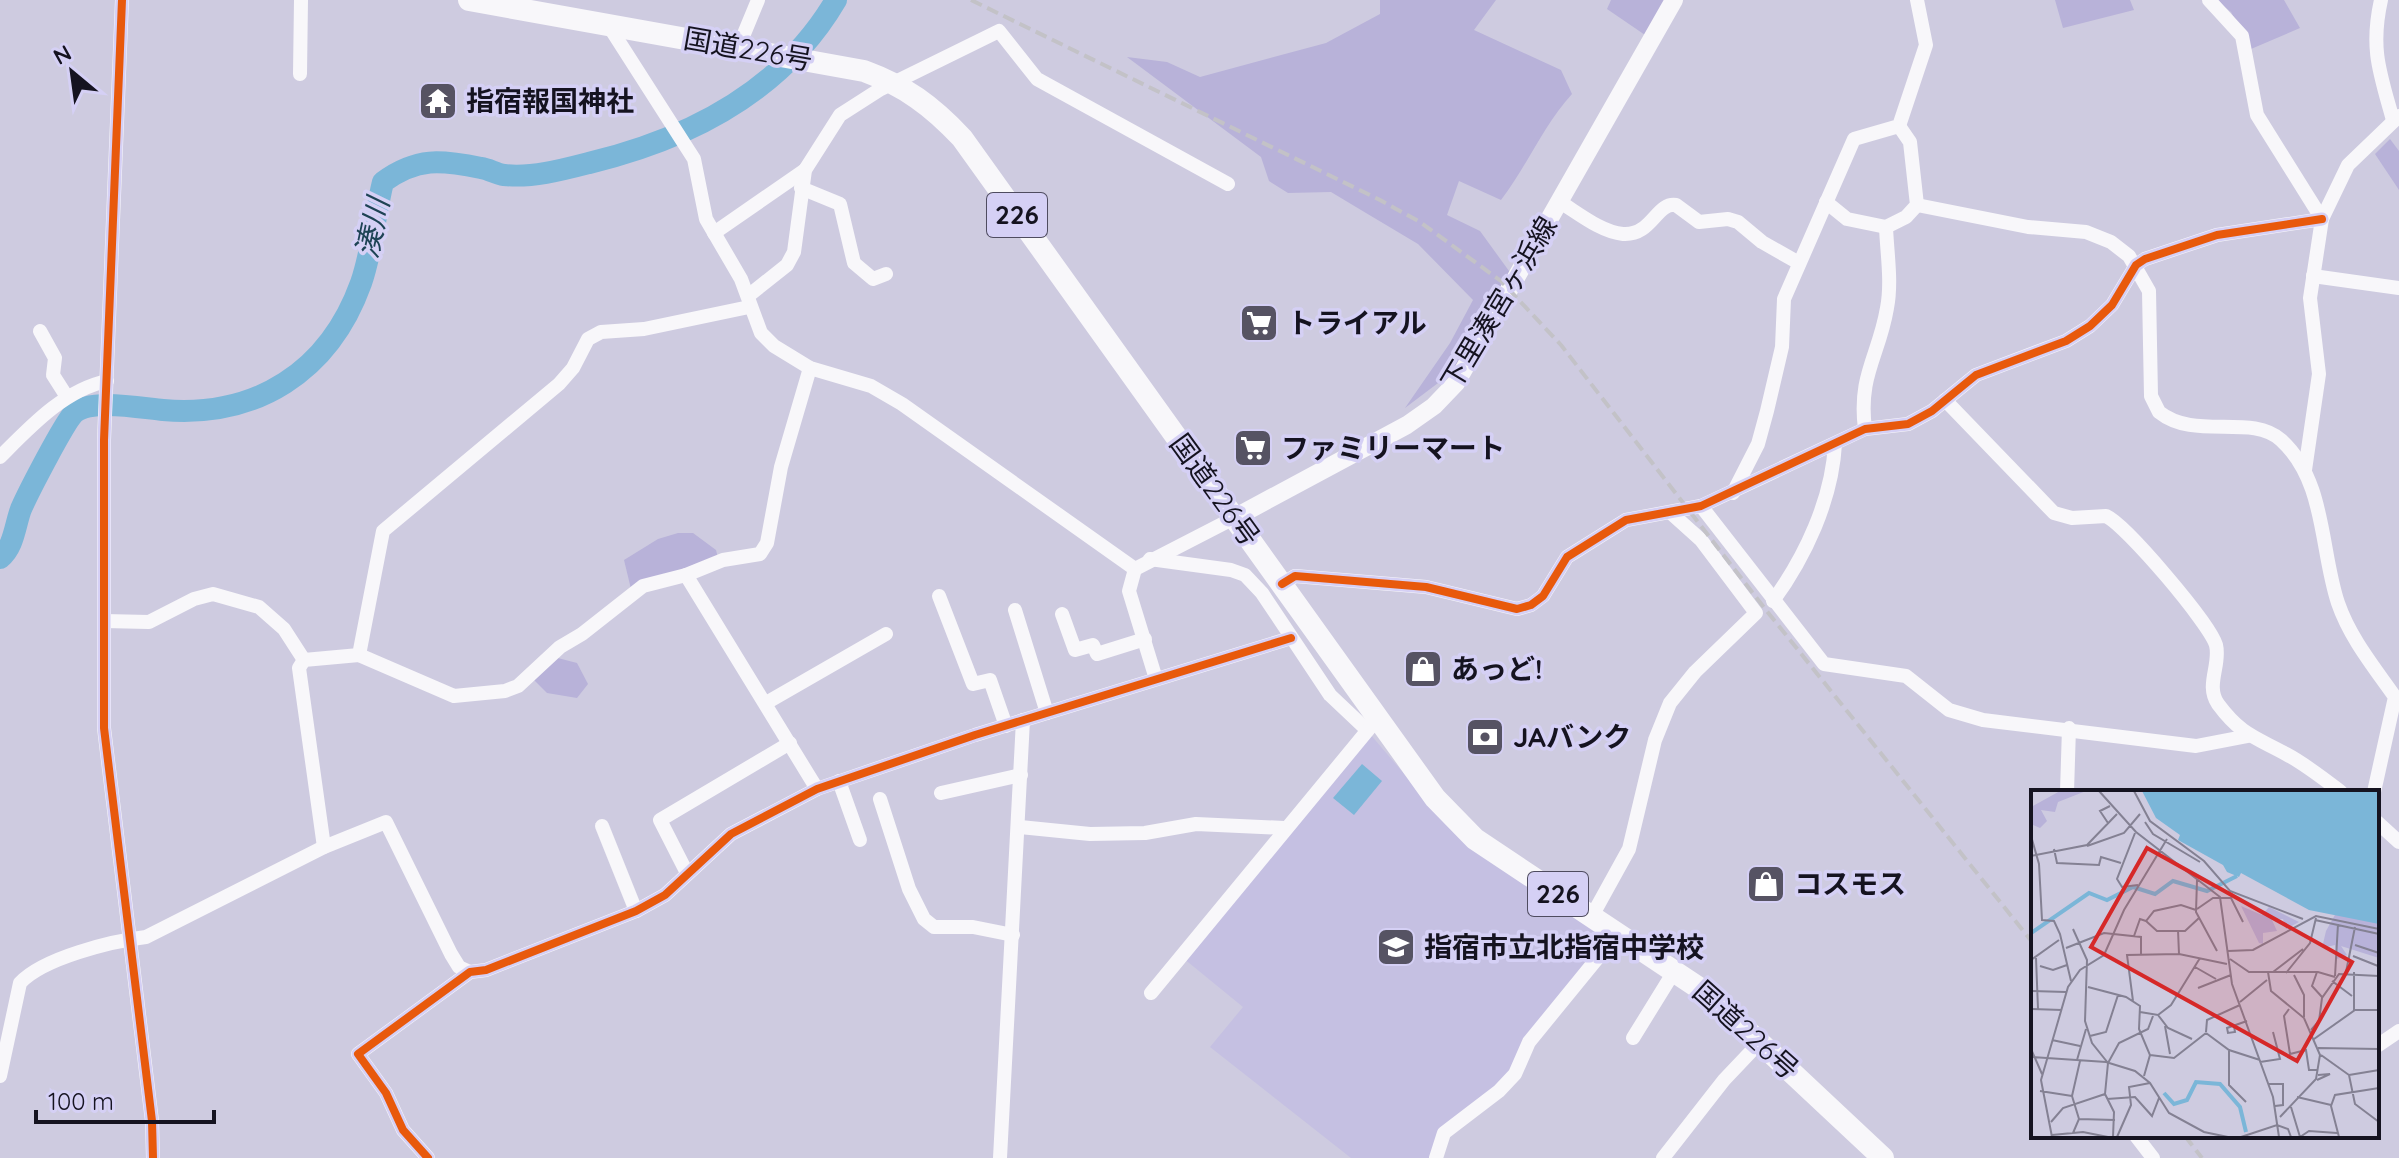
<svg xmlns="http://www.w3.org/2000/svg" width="2399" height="1158" font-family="Quicksand,'Noto Sans JP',sans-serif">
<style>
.built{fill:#c5c0e2}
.green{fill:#b8b2d9}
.water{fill:#7bb6d8}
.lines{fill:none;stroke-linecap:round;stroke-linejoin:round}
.river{stroke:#7bb6d8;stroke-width:22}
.minor{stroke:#f8f7fa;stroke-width:14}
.secondary{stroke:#f8f7fa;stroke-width:18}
.trunk{stroke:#f8f7fa;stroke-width:22}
.rail{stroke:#c3c2c7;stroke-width:4;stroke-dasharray:12 6;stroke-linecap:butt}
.cycleway-casing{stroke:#d5d0f5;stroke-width:13}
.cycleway{stroke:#e8590c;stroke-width:8}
.labels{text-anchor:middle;stroke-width:7;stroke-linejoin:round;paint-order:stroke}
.shield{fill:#d5d0f5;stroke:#4f4c60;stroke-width:2}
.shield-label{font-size:26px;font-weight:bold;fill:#151320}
.street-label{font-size:28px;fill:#151320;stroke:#d5d0f5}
.poi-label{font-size:28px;font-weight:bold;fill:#151320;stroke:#d5d0f5;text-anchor:start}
.water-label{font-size:30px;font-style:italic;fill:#1e4355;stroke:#d5d0f5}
.inset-river{fill:none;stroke:#7bb6d8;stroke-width:4}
.inset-road{fill:none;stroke:#848193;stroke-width:2}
.view{fill:#d62828;fill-opacity:0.15;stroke:#d62828;stroke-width:4}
.inset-edge{fill:none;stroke:#151320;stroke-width:4}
</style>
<rect width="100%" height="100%" fill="#cecbe0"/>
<path class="built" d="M1370,734L1441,817L1609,935L1501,1085L1449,1121L1432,1158H1351L1210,1047L1243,1007L1183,958Z"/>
<g class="green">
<path d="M1380,0H1496L1474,30L1561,70L1572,94C1543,126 1527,166 1501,200L1459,181L1447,215L1480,231L1517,282L1450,374L1405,408L1450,343L1473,300L1418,244L1366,213L1331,192L1288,193L1269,181L1261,157L1127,57L1167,62L1200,77L1326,43L1380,14Z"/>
<path d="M1611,0H1669L1648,37L1607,9Z"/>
<path d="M2055,0H2130L2134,10L2063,28Z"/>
<path d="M2216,0H2284L2300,28L2251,49L2231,12Z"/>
<path d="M2390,139L2399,151V190L2375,154Z"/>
<path d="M678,533H693L716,550L718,558L631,589L624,560L658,539Z"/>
<path d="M554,657L577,663L588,684L577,698L547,693L533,679Z"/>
</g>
<path class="water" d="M1362,764L1382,781L1354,815L1333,798Z"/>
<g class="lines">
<path class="river" d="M0,558C14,547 15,525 21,509C28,493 64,423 74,413C91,398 141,408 163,410C256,418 329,372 361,283C372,252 375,214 383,182C417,157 441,160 481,168C489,169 496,174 504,175C532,178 562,170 589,163C689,139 782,92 836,0"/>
<g class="minor">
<path d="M122,0L104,440V728L152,1121L153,1158"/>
<path d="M2209,0L2242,36L2257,115L2322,219"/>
<path d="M2381,0C2370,49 2380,73 2393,120"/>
<path d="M607,23L694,159L706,219L741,279L761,333L774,346L810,368L871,386L902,404L1135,569"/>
<path d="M739,46L758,0"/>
<path d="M300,74L301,0"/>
<path d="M801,188L840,204L854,263L873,279L886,274"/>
<path d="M1560,202C1578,213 1601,232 1623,234C1652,236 1656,202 1676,205L1699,222L1728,219L1738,222L1762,242L1799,263"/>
<path d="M1826,202L1847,219L1886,227"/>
<path d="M1917,205L2028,227L2086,232L2111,242L2129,256L2149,291L2151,396L2159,412C2195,441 2251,413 2281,440C2326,481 2320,549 2338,603C2350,638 2374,667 2395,697L2374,792"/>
<path d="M714,233L805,170"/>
<path d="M2313,276L2399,288"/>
<path d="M748,296L787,265L794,252L805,170L840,115L879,90L999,31L1037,79L1228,184"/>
<path d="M40,331L55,358L53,375L67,397"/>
<path d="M1945,400L2054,513L2072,518L2106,516C2126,525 2210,624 2216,645C2221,665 2205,685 2218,704C2241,735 2255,737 2286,754C2305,764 2324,779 2341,792"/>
<path d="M1865,429C1858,375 1879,356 1887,308C1892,282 1887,253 1886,227L1906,217L1917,205L1910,142L1899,126"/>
<path d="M0,457C30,427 64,390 107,381"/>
<path d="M2305,470L2319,374L2310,298L2322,219L2348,165L2399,116"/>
<path d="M1733,493L1758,444L1767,411L1782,347L1784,299L1854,139L1899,126L1926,45L1917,0"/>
<path d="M1701,506L1824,664L1906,676L1949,710L1983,720L2196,746L2248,736"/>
<path d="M1150,559L1231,570L1245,575L1262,593L1330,695L1366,729"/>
<path d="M686,575L817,789"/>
<path d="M1282,584L1295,576L1426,587L1517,609L1531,605L1543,596L1567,557L1626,520L1701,506L1865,429L1908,424L1932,411L1976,375L2066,341L2090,326L2112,305L2136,265L2145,259L2217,235L2322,219"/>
<path d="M939,596L973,684L990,680L1006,726"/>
<path d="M1773,601C1805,557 1832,500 1835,444"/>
<path d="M1015,610L1047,713"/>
<path d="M1062,614L1075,650L1093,645L1097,654L1145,639"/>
<path d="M104,621L149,622L194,599L213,594L259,607L284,629L304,660"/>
<path d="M359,655L454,696L505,691L518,686L560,647L582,634L643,586L686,575L723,560L760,554L767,543L781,467L810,368"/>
<path d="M1156,679L1129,591L1135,569L1234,518"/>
<path d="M766,703L886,634"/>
<path d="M839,781L860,840"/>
<path d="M2067,792L2069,728"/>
<path d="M941,793L1021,775"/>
<path d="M880,799L909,889L924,919L934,927H973L1013,935"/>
<path d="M2377,822L2399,842"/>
<path d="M602,826L636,911"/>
<path d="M1020,827L1090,834L1145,833L1196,824L1284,828"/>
<path d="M324,847L299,668L304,660L359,655L383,531L559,384L573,368L588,339L601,332L644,329L749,307"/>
<path d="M687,873L660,820L790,743"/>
<path d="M1592,916L1629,849L1655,740L1670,703L1695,672L1756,613L1701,540L1671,513"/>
<path d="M1151,993L1377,719"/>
<path d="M1633,1038L1675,970"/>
<path d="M2377,1046L2399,1031"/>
<path d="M0,1076L20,983C43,958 112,941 146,937L324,847L386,822L451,954L459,967L470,972"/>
<path d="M2136,1136L2153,1158"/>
<path d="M428,1158L403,1130L386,1093L358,1054L470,972L486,970L636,911L665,895L731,834L817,789L975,735L1291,638"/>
<path d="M1000,1158L1023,720"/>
<path d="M1436,1158L1444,1133L1499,1091L1515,1074L1529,1042L1618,933"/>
<path d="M1663,1158L1724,1080L1761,1041"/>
</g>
<path class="secondary" d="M1234,518L1407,425L1434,406L1456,383L1674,0"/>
<path class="trunk" d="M469,0L864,71C905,86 932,106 962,138L1435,798L1475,839L1708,994L1883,1158"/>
<g class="rail">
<path d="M971,0L1380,200L1420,222L1501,281L1561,345L1766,610L2033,943"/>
<path d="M2185,1136L2202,1158"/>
</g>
<g class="cycleway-casing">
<g id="cycleway">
<path d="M122,0L104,440V728L152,1121L153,1158"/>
<path d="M1282,584L1295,576L1426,587L1517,609L1531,605L1543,596L1567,557L1626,520L1701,506L1865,429L1908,424L1932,411L1976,375L2066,341L2090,326L2112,305L2136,265L2145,259L2217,235L2322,219"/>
<path d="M428,1158L403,1130L386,1093L358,1054L470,972L486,970L636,911L665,895L731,834L817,789L975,735L1291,638"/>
</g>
</g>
<use href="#cycleway" class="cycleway"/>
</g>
<defs>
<g id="temple-square" transform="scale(2)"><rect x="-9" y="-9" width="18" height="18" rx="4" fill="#565363" stroke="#d5d0f5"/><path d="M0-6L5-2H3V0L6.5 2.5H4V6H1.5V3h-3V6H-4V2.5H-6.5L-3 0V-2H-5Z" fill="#fff"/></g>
<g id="supermarket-square" transform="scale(2)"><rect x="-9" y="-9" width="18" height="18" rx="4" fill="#565363" stroke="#d5d0f5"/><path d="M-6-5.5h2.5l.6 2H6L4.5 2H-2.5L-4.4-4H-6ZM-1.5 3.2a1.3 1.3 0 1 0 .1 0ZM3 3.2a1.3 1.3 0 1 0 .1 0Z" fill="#fff"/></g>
<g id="shop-square" transform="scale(2)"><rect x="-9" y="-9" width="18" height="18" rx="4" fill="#565363" stroke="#d5d0f5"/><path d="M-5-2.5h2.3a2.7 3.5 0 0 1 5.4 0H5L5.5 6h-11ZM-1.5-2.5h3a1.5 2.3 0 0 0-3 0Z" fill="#fff"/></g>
<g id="bank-square" transform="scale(2)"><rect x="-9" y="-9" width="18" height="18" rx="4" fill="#565363" stroke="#d5d0f5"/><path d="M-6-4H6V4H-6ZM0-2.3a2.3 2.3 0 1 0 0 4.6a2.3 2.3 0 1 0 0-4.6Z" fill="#fff"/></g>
<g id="school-square" transform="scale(2)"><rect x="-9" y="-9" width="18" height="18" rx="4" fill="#565363" stroke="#d5d0f5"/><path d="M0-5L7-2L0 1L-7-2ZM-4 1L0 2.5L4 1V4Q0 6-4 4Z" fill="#fff"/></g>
</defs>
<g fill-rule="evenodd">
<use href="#temple-square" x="438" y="101"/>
<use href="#supermarket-square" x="1259" y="323"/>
<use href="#supermarket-square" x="1253" y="448"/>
<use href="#shop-square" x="1423" y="669"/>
<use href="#bank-square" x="1485" y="737"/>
<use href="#shop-square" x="1766" y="884"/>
<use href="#school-square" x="1396" y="947"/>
</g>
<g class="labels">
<g class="shield">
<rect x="987" y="193" width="60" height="44" rx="6"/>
<rect x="1528" y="872" width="60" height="44" rx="6"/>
</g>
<g class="shield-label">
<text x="1017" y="224">226</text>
<text x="1558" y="903">226</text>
</g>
<g class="street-label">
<text transform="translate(748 49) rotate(10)" y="10">国道226号</text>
<text transform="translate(1499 303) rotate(-59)" y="10">下里湊宮ヶ浜線</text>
<text transform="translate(1215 490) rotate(54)" y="10">国道226号</text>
<text transform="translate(1746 1030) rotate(42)" y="10">国道226号</text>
</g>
<g class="poi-label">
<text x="466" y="111">指宿報国神社</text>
<text x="1287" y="333">トライアル</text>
<text x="1281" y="458">ファミリーマート</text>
<text x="1451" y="679">あっど!</text>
<text x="1513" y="747">JAバンク</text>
<text x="1794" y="894">コスモス</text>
<text x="1424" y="957">指宿市立北指宿中学校</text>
</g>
<g class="water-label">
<text transform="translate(373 228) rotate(-78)" y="10">湊川</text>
</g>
</g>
<g transform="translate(2031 790)">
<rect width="348" height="348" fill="#cecbe0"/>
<path d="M29,1H55L27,12L24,22L10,20L16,31L9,38L0,34V17ZM348,66V168L310,156L316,165L306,169L304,155L291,158L295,141L324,89ZM210,116L231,125L238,117L268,132L255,139L252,129L241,130L246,141L232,143V154L228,153Z" fill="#b8b2d9"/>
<path d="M105,1H348V134L278,120L210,83L208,87L196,82L192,75L147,50L149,45L125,28L111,1Z" fill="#7bb6d8"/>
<path class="inset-river" d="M0,143L58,103L76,110L102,97L124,104L142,91L176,101L206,86M133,303L143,314L156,310L165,292L189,294L209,317L215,342"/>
<path class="inset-road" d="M68,1L105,42L189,107L201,194L242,307L248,347M103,1L119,31L173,71L199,101L272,129M114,32L122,44L169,72M77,33L69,21L79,16M104,43L86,89L91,97L107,95M0,46L8,74L11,130L23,131L29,144L40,191M56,56L93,43L109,24M23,59L26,73L68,75L70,67L90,73M0,66L56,55L86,24M166,90L165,122L186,161M166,119L182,108H200L212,132M284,130L348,144M115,131L126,141H154L168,128M42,139L56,170L54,231L61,253L77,273M147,140L148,164M103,146L109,129L115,131L123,121L150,115L165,120M324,155L348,163M35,158L73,143L110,147V164M197,161L222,160L285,126L348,139M322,166L347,176M5,168L7,219M199,169L218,182H287L304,187M0,170L28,150M9,176L22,180L36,175M164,177L185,189M237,182L240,201L273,228L289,265L285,289L249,327M242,182L272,159M286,182L281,196L291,207M315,182L324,137M323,182V220M255,183L279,153L285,128M263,185L273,205V227M304,186L307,134M301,191L321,206M57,197L95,207L109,216L108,239L119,265L113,286M167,198L200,185M0,201L35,202M102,211L96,165L148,164L196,174M209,212L236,190M0,219L31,220M258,219L253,226L259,264L275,260L278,280H287M109,222L127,225L140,215L169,168M127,225L137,238L161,249M134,236L139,264M203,236L204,242L197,243L196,238L216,231M280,240L288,231L291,208L308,184L348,186M175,242L176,230L209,215M175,243L198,260L229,270M59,246L75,242L87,205M283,249L324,220H348M21,250L49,256M287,258L348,259M0,259L11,284M198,260V295L215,312M119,265L143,268L175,243M290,265L318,285L324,314L348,332M0,267L75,272L104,281L119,293L138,323L173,342L197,347M46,270L55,239M229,272L249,269L242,242M318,285L348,280M286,290L299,284L287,285M237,294H252V315L244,316M9,301L41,306M41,306L48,329L42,343M41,306L49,271M266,307L300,315M76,309L104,307L121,326L128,308M260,317L269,347L278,341L306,343M48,329L84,330M20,332L32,318L74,304M21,345L52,342L77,347M21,347L10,290L37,197L49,180L73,165L93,120L136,49M82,347L83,322L74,304L77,273L88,253L117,239L122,226M86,347L100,315L98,297L119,293M210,347L246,335L257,339L260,347M308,347L300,316L304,305L348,298"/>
<path class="view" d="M116,58L321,172L266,271L60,157Z"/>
<rect width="348" height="348" class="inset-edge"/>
</g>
<g transform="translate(72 72) rotate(331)" stroke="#d5d0f5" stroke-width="6" paint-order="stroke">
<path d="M0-6L14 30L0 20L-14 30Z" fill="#151320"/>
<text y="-12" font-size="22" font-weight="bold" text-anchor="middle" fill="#151320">N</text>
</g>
<path d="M36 1110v12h178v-12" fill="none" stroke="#151320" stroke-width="4"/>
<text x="48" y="1110" font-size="24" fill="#151320" stroke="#d5d0f5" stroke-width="6" paint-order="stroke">100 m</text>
</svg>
